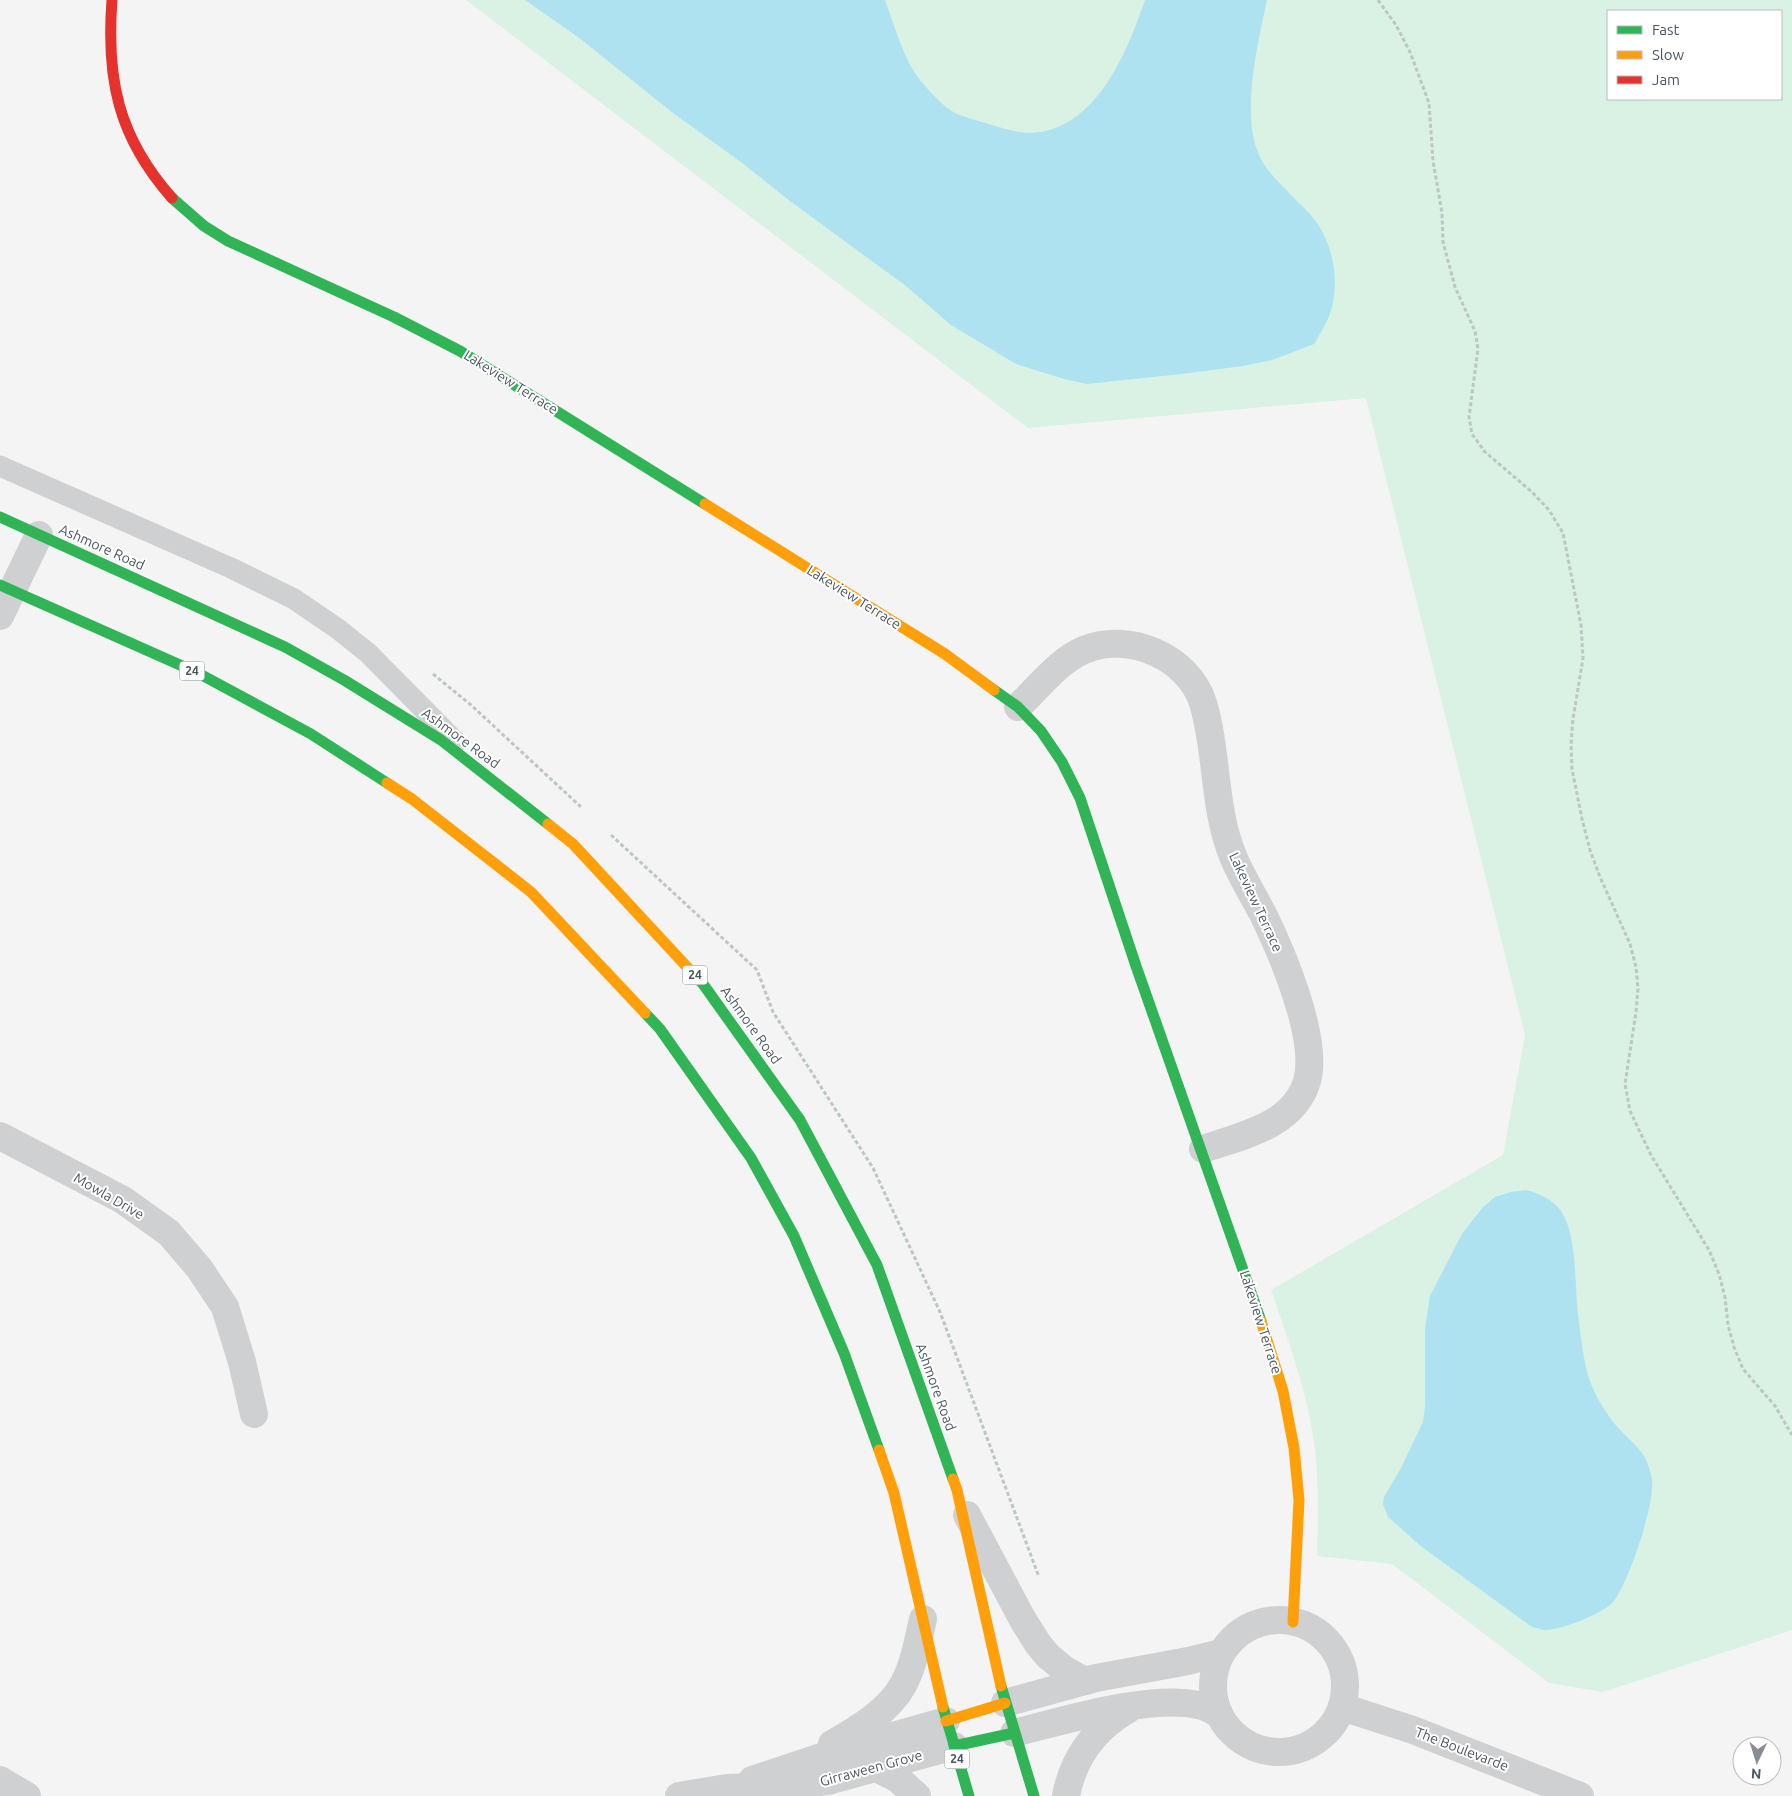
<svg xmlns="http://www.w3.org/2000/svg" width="1792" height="1796" font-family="Ubuntu,sans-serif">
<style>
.green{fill:#d9f2e3;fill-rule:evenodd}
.water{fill:#aee2f0}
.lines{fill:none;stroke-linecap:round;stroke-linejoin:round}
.path{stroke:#bcc7c4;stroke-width:3;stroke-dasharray:4 2.5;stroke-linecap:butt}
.lane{stroke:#ced0d2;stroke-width:21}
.street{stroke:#ced0d2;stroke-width:28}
.fast{stroke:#30b455;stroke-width:11}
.slow{stroke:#ff9f0a;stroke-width:11}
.jam{stroke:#e5322d;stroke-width:11}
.labels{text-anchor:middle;stroke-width:4;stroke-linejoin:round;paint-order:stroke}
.shield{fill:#fff;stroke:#808990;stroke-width:1}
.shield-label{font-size:12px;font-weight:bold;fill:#4a5661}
.street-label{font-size:14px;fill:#4a5661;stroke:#fff}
</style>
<rect width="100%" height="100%" fill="#f4f4f4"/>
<path class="green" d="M466,0H1792V1630L1603,1692L1549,1683L1392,1564L1317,1556C1318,1521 1319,1484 1315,1449C1308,1394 1289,1342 1271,1290L1503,1155L1525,1035L1366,398L1028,428ZM1608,11H1781V99H1608Z"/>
<g class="water">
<path d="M525,0H885C895,26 903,58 920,80C930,92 943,107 957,114C967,118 979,121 989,124C1002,128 1017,133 1030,133C1096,131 1127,52 1145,0H1267C1258,42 1242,110 1257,150C1264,170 1280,183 1294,198C1302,206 1311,214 1317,223C1333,246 1339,280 1332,307C1329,320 1321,332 1314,344L1272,360L1243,366L1181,374L1087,384L1064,379L1016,364L951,325L906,286L790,201L741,162L673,113L578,37Z"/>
<path d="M1526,1190C1540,1194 1552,1199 1561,1211C1576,1233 1575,1278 1577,1304C1579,1325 1582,1348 1586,1368C1590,1386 1600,1404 1611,1419C1629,1444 1647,1446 1652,1480C1655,1504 1628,1585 1613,1602C1602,1614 1559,1631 1543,1630C1540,1629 1536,1628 1532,1627L1422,1547L1388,1517L1383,1504L1384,1497L1401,1468L1423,1422L1425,1407V1329L1430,1296L1462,1234L1483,1207L1495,1197L1511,1192Z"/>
</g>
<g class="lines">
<g class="path">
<path d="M1378,0L1396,25L1410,52L1429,103L1433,161L1442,213L1443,242L1455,287L1475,331L1478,349L1469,417L1472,434L1485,452L1532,492L1549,510L1563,533L1581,625L1583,658L1573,719L1571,744L1572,769L1582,819L1590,850L1600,877L1630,944L1636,967L1638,989L1636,1012L1625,1084L1630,1111L1651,1155L1709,1250L1719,1274L1725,1297L1728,1325L1734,1347L1743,1369L1775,1406L1792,1435"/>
<path d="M433,674L471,705L581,807"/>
<path d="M611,835L757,970L773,1012L873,1168L940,1312L1039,1577"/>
</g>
<path class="lane" d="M0,466L231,568L294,599L338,629L368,653L456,742"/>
<g class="street">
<path d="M0,616L39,535"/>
<path d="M1018,707C1038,688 1058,661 1084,650C1128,631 1189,657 1203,703C1218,753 1213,808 1233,856C1241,876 1253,895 1263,914C1282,953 1319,1039 1307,1081C1294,1126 1241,1136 1203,1149"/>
<path d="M0,1136L123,1200L169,1233L199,1268L225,1307L242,1362L254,1414"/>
<path d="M967,1515L1023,1620L1038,1644L1048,1656L1065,1670L1085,1681"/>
<circle cx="1279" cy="1686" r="66"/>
<path d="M1005,1703L1096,1678L1188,1661L1221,1653"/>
<path d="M1342,1707L1413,1730L1580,1796"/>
<path d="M1014,1733C1063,1721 1150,1694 1198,1705C1206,1706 1212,1710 1219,1714"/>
<path d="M832,1744C857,1730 889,1711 903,1685C914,1665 918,1641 923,1619"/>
<path d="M876,1768L898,1779L917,1796"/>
<path d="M0,1780L27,1796"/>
<path d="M752,1780L833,1753L946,1721"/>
<path d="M679,1796L727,1788L792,1786L828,1781L954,1746"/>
<path d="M1066,1796C1073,1759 1094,1729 1127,1710"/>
</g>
<g class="fast">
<path d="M172,198L204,226L228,241L394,317L460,351L705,504"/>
<path d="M0,517L285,647L344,680L441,740L548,824"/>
<path d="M0,585L198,673L311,734L387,783"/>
<path d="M994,690L1018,707L1041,731L1062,762L1080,798L1136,966L1261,1321"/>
<path d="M688,968L703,984L800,1120L877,1265L953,1479"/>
<path d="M645,1013L660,1029L751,1158L794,1236L844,1353L879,1450"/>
<path d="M1001,1686L1034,1796"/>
<path d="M943,1707L969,1796"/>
<path d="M954,1746L1014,1733"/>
</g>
<g class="slow">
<path d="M705,504L945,654L994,690"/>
<path d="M387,783L412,799L531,892L645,1013"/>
<path d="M548,824L573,844L688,968"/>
<path d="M1261,1321L1283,1391L1294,1448L1299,1500L1293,1622"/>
<path d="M879,1450L894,1493L943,1707"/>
<path d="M953,1479L957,1490L1001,1686"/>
<path d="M946,1721L1005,1703"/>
</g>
<path class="jam" d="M112,0C106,79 118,137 172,198"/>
</g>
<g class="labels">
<g class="shield">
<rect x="179.5" y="661.5" width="25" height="19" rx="4"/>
<rect x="682.5" y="965.5" width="25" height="19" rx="4"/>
<rect x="944.5" y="1749.5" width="25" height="19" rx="4"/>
</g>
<g class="shield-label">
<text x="192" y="675">24</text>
<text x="695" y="979">24</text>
<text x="957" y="1763">24</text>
</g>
<g class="street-label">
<text transform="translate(511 382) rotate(32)" y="5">Lakeview Terrace</text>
<text transform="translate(102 547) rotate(24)" y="5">Ashmore Road</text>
<text transform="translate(854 597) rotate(32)" y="5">Lakeview Terrace</text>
<text transform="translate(461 738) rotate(36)" y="5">Ashmore Road</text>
<text transform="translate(1256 902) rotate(65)" y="5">Lakeview Terrace</text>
<text transform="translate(751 1025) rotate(54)" y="5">Ashmore Road</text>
<text transform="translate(109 1196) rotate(30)" y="5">Mowla Drive</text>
<text transform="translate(1261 1322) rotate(72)" y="5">Lakeview Terrace</text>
<text transform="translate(936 1387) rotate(70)" y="5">Ashmore Road</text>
<text transform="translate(1462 1749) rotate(21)" y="5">The Boulevarde</text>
<text transform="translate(871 1768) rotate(-15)" y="5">Girraween Grove</text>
</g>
</g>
<rect x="1607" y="10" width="175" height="90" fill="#ffffff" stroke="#b7bbc0"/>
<rect x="1617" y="26" width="25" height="8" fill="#30b455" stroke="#b7bbc0"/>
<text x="1652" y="35" font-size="15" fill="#4a5661">Fast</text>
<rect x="1617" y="51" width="25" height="8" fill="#ff9f0a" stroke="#b7bbc0"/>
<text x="1652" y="60" font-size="15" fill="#4a5661">Slow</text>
<rect x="1617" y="76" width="25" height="8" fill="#e5322d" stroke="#b7bbc0"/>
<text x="1652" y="85" font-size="15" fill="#4a5661">Jam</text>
<g transform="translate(1757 1761) rotate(184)"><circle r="24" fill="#ffffff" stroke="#b7bbc0"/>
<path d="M0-4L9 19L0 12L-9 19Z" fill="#868d94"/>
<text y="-8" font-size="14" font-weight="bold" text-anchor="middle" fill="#4a5661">N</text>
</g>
</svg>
